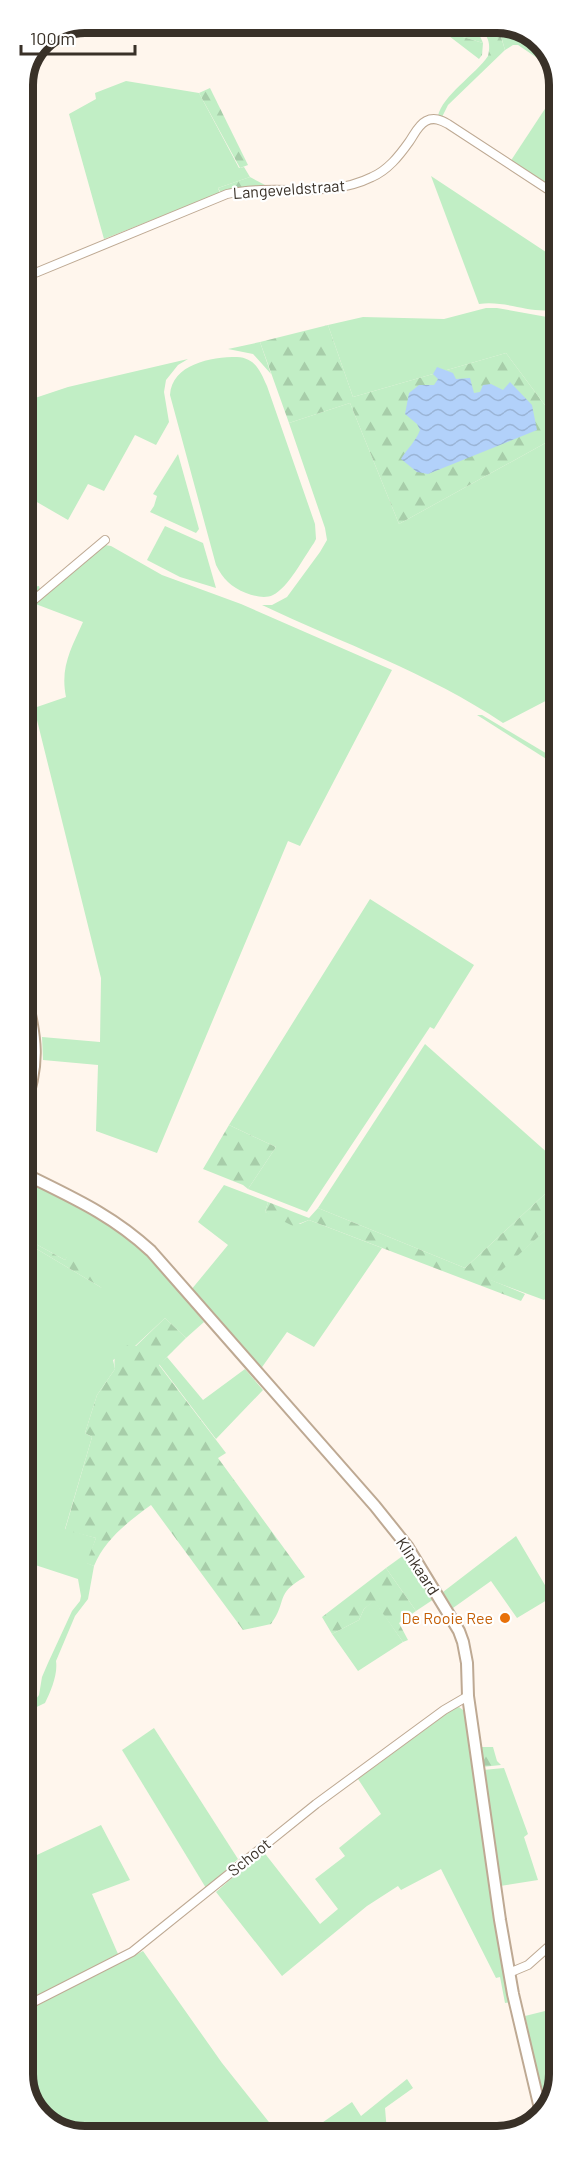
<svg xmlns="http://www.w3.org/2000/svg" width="582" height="2159" font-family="Barlow,sans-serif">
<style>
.grass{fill:#c1eec5}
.forest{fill:url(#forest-firs)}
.water{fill:url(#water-waves)}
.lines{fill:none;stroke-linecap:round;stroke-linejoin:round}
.minor-casing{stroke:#bea993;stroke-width:10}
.tertiary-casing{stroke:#bea993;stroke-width:14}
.minor{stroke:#fff;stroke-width:8}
.tertiary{stroke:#fff;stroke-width:10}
.food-dot{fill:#e8710a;stroke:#fff;stroke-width:2}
.labels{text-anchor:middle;stroke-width:4.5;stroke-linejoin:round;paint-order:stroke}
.street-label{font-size:16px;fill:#393128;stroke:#fff}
.food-label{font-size:16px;fill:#c56008;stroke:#fff;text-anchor:end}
.rim{fill:none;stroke:#393128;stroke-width:8}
</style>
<defs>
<pattern id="forest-firs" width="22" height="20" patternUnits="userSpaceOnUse" patternTransform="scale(1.5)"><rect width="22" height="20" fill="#c1eec5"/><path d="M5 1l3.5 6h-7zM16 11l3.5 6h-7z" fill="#a7cda9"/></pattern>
<pattern id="water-waves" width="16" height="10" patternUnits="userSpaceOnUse" patternTransform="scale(1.5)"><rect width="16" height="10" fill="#b2d1fa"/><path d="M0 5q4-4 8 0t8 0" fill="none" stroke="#9ab4d6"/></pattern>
</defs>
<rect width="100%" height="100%" fill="#fff6ed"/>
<g class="grass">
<path d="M447,23H468L479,34L483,43L463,37Z"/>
<path d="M487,23H505L539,38L558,72L518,45H513L505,50L501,36Z"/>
<path d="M126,81L199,93L239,168L244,167L250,177L218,188L220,193L104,239L69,114L96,99L95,93Z"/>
<path d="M558,89V180L551,189L510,162Z"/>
<path d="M431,176L558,260V309C531,315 507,300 479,304Z"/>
<path d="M486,308H497L547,317L558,339V408L550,412L506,353L353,397L328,325L363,317L444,319Z"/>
<path d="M260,342L271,374L253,354L228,349Z"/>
<path d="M237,357C255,358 260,370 267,386L315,524L316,539L314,543C304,557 288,588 273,595C265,599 254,596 246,593C231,587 223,579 216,565L170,395C172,364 211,357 237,357Z"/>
<path d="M188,359L178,365L166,380L164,392L169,422L156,445L135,435L104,491L88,484L68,520L23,494V402L68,387Z"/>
<path d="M350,403L399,524L558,436L559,694L503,723C429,673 342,643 262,605H272L287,597L320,552L327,540L325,528L289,423Z"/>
<path d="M178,454L199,529L196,533L150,512L154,506L157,496L153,494Z"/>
<path d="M165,526L203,543L216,588L180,577L147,560Z"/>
<path d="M105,545L111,546L162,575L241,604L392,670L300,846L288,841L157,1153L96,1131L98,1065L43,1060L42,1037L100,1042L101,978L34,708L66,697C60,667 71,649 83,622L33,603Z"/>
<path d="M39,586L41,592L23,607V589Z"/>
<path d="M477,715H482L559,761V767Z"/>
<path d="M370,899L474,965L434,1029L430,1027L307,1212L248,1189L276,1147L229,1125Z"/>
<path d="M425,1044L559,1163V1181L465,1268L318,1208Z"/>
<path d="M33,1184C66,1200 102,1215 130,1239C158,1263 181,1294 204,1322L186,1338L165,1318L135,1346L113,1360L115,1369L97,1395L85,1433L92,1437L65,1529L96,1538L87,1563L94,1566L88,1599L75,1616L56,1661C58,1674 51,1691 45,1703L24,1713V1703L36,1699L39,1695L42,1677L48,1663L72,1611L80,1601L81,1596L78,1579L23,1561V1247L27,1248L30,1245L102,1288L67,1257L65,1260L23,1237V1203Z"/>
<path d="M224,1185L268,1202L265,1212L300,1224L309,1220L382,1248L314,1347L287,1332L260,1370L191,1290L228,1245L198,1222Z"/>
<path d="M559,1218V1286L544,1300L490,1280Z"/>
<path d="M167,1357L203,1400L245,1369L263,1390L216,1439L159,1364Z"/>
<path d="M516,1536L552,1597L517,1618L491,1581L453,1608L443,1592Z"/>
<path d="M404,1555L434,1599L416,1611L386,1568Z"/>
<path d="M374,1600L403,1642L358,1671L332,1634L359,1620L364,1609Z"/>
<path d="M459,1707L467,1713L511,2002L505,2003L500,1977L496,1978L441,1869L401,1890L398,1886L367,1906L282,1976L216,1892L263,1851L320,1924L338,1909L315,1879L345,1856L339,1848L381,1814L358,1779L453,1709Z"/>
<path d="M154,1728L238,1859L206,1888L122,1750Z"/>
<path d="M504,1768L528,1834L524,1837L538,1880L500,1886L483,1770Z"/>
<path d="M101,1825L130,1880L92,1894L118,1954L24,2003V1861Z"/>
<path d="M143,1951L222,2063L280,2136H77L43,2121L24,2087V2012Z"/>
<path d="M545,2011L559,2064V2075L546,2110L525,2016Z"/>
<path d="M407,2079L413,2088L385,2108L387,2132L389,2135L303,2136L352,2102L361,2116Z"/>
<path d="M458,2122L481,2135H440Z"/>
</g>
<g class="forest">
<path d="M432,23H447L463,37L483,43L482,55L479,59Z"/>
<path d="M475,23H487L501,37L505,50L448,105L442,117L438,116C442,96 476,74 488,56C492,41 486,33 475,23Z"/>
<path d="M210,88L248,165L240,168L199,93Z"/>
<path d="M250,177L265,185L221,193L218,188Z"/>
<path d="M328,325L353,397L506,353L550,412L558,408V436L399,524L350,403L289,423L260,342Z"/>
<path d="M229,1125L276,1147L248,1189L243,1185L203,1169Z"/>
<path d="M559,1181V1218L491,1280L525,1294L521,1301L309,1220L293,1226L265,1212L268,1202L309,1218L318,1208L465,1268Z"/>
<path d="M23,1237L65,1260L67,1256L110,1278L107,1285L102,1288L30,1245L27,1248L23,1247Z"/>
<path d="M165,1318L186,1338L159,1365L226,1453L218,1458L305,1577C274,1594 288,1601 271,1624L243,1630L151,1505C128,1522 105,1539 94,1566L86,1563L96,1538L65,1530L92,1437L85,1433L97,1395L115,1369C113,1357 116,1351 128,1345L136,1346Z"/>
<path d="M386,1568L416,1611L399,1623L408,1640L403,1642L374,1601L364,1609L359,1620L332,1634L322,1617Z"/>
<path d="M479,1747H493L497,1761L501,1765L482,1767Z"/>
<path d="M559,2006V2064L545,2011Z"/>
</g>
<path class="water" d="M437,367L453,373L456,379L470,378L474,393L480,392L483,385L491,384L503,390L510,382L532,405L537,430L428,474L417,472L401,459C407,449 416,441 420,430L417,424L405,414L409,393L419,385H434L438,379L433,374Z"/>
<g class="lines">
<g class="minor-casing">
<g id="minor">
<path d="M23,278L227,194C275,183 326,200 372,177C388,170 399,156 409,142C414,135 418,125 426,121C434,117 441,120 448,124L558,196"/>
<path d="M23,609L105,540"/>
<path d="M509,1973L528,1965L555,1941L559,1940"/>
<path d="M24,2007L132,1952L316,1804L444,1710L468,1696"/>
</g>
</g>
<g class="tertiary-casing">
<g id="tertiary">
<path d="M23,983C35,1036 42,1059 23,1111"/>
<path d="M23,1173C71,1197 111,1214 151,1251L375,1506L407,1546L459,1631L463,1642L467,1663L468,1696L500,1920L513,1994L542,2117"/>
</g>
</g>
<use href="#minor" class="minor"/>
<use href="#tertiary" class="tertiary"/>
</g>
<circle class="food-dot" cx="505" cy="1618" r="6"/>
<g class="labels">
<g class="street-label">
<text transform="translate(289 189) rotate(-4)" y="6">Langeveldstraat</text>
<text transform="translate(418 1566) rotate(57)" y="6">Klinkaard</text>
<text transform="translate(249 1857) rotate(-39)" y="6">Schoot</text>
</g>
<g class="food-label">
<text x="493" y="1624">De Rooie Ree</text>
</g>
</g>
<path d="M0 0H582V2159H0ZM85 33H497A52 52 0 0 1 549 85V2074A52 52 0 0 1 497 2126H85A52 52 0 0 1 33 2074V85A52 52 0 0 1 85 33Z" fill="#fff" fill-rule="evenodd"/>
<path class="rim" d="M85 33H497A52 52 0 0 1 549 85V2074A52 52 0 0 1 497 2126H85A52 52 0 0 1 33 2074V85A52 52 0 0 1 85 33Z"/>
<path d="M21 45v9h114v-9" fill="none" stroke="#393128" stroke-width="3"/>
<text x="30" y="45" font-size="18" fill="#393128" stroke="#ffffff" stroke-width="4.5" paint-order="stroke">100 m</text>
</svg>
